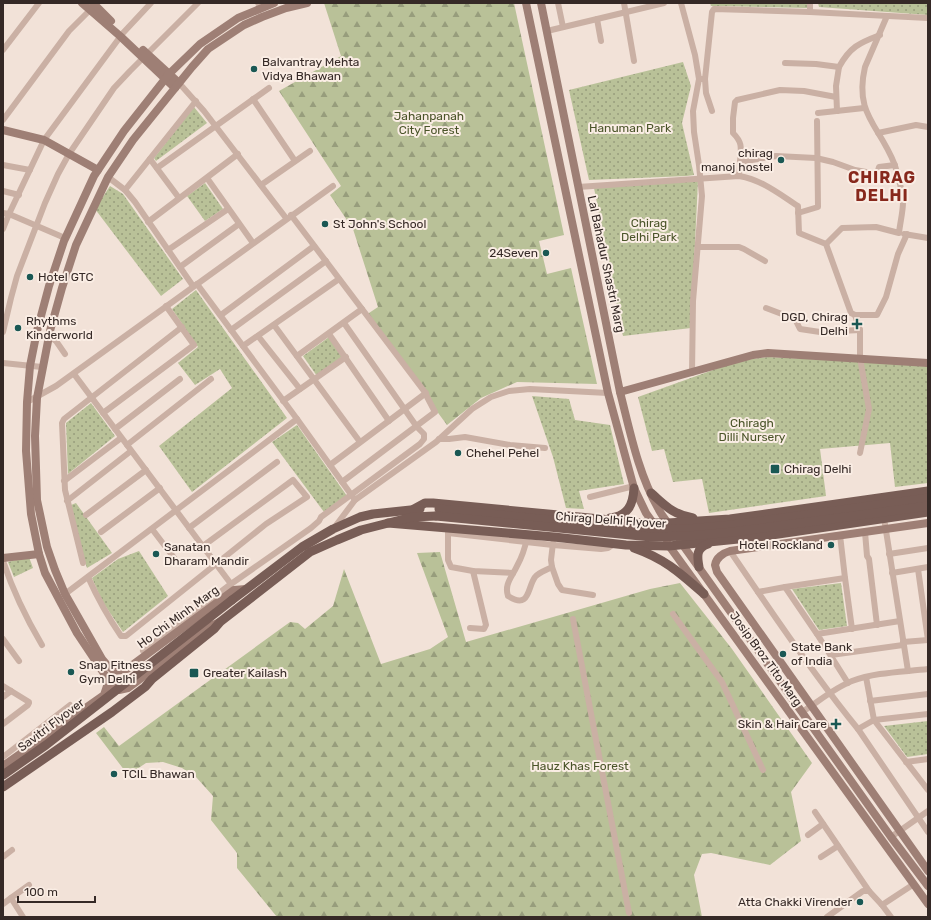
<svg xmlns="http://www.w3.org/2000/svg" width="931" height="920" font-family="Rubik,sans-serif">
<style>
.forest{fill:url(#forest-firs)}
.park{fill:url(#park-dots)}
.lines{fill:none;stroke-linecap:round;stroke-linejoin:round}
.street{stroke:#cab0a4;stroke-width:6}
.secondary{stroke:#9e7f75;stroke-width:8}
.primary{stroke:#785d56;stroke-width:9}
.primary-bridge{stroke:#785d56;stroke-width:9}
.poi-dot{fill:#1a5854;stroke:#faede4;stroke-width:1.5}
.labels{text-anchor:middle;stroke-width:4;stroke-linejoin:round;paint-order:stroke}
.poi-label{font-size:12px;fill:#352926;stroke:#faede4;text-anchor:start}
.park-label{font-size:12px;fill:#4a5429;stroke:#faede4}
.street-label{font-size:12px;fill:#352926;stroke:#faede4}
.district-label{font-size:16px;font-weight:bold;letter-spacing:1px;fill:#87281c;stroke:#faede4}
</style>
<defs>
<pattern id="forest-firs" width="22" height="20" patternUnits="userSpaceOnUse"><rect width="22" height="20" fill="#b9c198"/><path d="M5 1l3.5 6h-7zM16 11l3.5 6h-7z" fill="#979d7c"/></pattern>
<pattern id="park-dots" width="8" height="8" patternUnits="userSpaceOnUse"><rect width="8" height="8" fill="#b9c198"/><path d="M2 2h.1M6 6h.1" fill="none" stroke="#979d7c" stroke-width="1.8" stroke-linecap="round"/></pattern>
</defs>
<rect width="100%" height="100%" fill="#f2e2d8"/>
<g class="forest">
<path d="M324,3H514L564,235L539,241L547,274L571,268L597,384L517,382L481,398L447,425L366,315L378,307L353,229L330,195L341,186L279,91L341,56Z"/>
<path d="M440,552L466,642L650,589L680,583L732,649L812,763L791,792L801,841L770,865L711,853L702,854L694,875L702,917H277L237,868V853L211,820L213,796L196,777L182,768L163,762L146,763L128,775L96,733L104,727L119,746L290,622L298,623L305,629L333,606L344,569L381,664L430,649L448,637L417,553Z"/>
</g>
<g class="park">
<path d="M710,3H807V8L711,6Z"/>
<path d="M818,3H928V15L819,7Z"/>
<path d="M683,62L691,86L682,123L694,175L686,176L589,180L569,90Z"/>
<path d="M194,107L207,123L156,161L154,158Z"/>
<path d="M698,180L691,328L623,336L594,188Z"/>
<path d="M205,183L223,209L205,221L187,196Z"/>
<path d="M110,186L123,194L183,279L161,296L95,209Z"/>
<path d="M196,290L287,418L192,492L159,446L232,388L220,369L195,385L178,363L198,347L172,309Z"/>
<path d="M329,337L343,356L317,376L303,356Z"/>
<path d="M768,357L928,365V483L895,487L890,443L820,449L826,496L709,513L702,479L673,482L664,449L652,451L638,397L738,361Z"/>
<path d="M532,396L569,399L575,420L610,425L624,484L579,491L584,509L566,508L553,457Z"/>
<path d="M91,403L115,436L68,474L66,423Z"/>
<path d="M297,425L347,496L324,512L272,442Z"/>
<path d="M76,503L112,553L87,568L77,535L71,505Z"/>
<path d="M139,551L168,596L123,632L102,601L92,578L118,559Z"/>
<path d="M29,557L33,568L14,577L8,562Z"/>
<path d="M841,583L847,626L819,630L792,589Z"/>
<path d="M928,721V754L907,757L884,726Z"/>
</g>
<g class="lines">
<g class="street">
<path d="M258,3L261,8"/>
<path d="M558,3L563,27"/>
<path d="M624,3L634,61"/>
<path d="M681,3L695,55L699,79L693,111L694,132L699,165L702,196L693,301L692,373"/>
<path d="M810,3V12"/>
<path d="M597,19L601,41"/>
<path d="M547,31L664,3"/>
<path d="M3,50L39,3"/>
<path d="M785,63L816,64L839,67C850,47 859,43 880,35"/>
<path d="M699,79H705L712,12L714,9L810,12L928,18"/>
<path d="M705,79L706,93L712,111"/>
<path d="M179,83L204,111L286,218"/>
<path d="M253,99L295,161"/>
<path d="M837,111L836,86L839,67"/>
<path d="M818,113L864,108"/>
<path d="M3,120L69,31L93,7"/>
<path d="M878,133L916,125L928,127"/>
<path d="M150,159L179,198"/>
<path d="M740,162C741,148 743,143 733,133V118L735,102L737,100L780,90L804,91L836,97"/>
<path d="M3,165L30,170"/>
<path d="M157,168L269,88"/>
<path d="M739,176L740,162L776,156L816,158L833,162L855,170L877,174L879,167L895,165"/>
<path d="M108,177L125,190L135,202L193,286"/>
<path d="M207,178L253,243"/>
<path d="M261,185L310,151"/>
<path d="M578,187L739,176C762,180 778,193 798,206L799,233L826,244L851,313L855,315L860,330V358L869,409L860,453"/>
<path d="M125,190L196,101"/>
<path d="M3,191L19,195"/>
<path d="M3,213L9,214L65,238"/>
<path d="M798,213L818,207L817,121"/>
<path d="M291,215L424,391L435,412L342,482"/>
<path d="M148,222L238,154"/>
<path d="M3,229L9,214L44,140L123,33L151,3"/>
<path d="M904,234L928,238"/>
<path d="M826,244L842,228L876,227L899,233C900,223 903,212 903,202C903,194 897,171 894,163C879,125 854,114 865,67L887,16"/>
<path d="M698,247H739L744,249L765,261"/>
<path d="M168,250L228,209"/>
<path d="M180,267L239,224"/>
<path d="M197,284L297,419"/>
<path d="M766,308L795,319L800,329L820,332L860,330"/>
<path d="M221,315L314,246"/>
<path d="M855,315H877L886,297L898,254L907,234"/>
<path d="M274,325L360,442"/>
<path d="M231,330L326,261"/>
<path d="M3,332L11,298L17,276L45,203L58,174L69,154L114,88L130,71L198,3"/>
<path d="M329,334L389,421"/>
<path d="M49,336L56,341L65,354"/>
<path d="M258,336L300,389"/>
<path d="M243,346L339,279"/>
<path d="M297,356L362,309"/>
<path d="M3,363L42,367"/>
<path d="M74,374L231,584"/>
<path d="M283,401L346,357"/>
<path d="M27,402L56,386L333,186"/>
<path d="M103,413L194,345L166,306"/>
<path d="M115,429L180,379"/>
<path d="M439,439H449L465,437L510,445L545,448"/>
<path d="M127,445L211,379"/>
<path d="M330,465L426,393"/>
<path d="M64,481L121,438"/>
<path d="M590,497L634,486"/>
<path d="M67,501L131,451"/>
<path d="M86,515L146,470"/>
<path d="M884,518L908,671"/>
<path d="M189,528L277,462"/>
<path d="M334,528L355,500L436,442L472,409L491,397L509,391L530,389L608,393"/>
<path d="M152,529L178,563"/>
<path d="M448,530V560L451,567L473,571L513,573"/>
<path d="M101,532L160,488"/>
<path d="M865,532L867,556L869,559L877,625"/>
<path d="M448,533L553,545L601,549L608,548L614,544"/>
<path d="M527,538C525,548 522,557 517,566C512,577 504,584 508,596C530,610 527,588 535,577C539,572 547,570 552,567L551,560L553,543"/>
<path d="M730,551L758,592L785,587"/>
<path d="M889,554L928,548"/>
<path d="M3,561C13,591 26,618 42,645"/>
<path d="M83,563L65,490L62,423L64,419L182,327"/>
<path d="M552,567L558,584L562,590L593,595"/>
<path d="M918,569L928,640"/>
<path d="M892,573L928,567"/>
<path d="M88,577C97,597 108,617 121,636H126L266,524L307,497L293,480L203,546"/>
<path d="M845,578L852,629"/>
<path d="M758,592C790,639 822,685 858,729L874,720L928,714"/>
<path d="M65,594L297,419L355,500"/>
<path d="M673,614L722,682L763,770"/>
<path d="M573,619L629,913"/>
<path d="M470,628L484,629L486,625L473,571"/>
<path d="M817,634L785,587L845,578L840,535"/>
<path d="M3,639L19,661"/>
<path d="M903,642L928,640"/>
<path d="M143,651L231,584L311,528L319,521L321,517L420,444L424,439V434L417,427L344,323"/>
<path d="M831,655L903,645"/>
<path d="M866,677L874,720L928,790"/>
<path d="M848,683L817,634L900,621"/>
<path d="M3,686L29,702V703L28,705L3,724"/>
<path d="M3,697L11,691"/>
<path d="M870,701L928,694"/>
<path d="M802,712C818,702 834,688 852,681C876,672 903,672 928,669"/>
<path d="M858,729L928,832"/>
<path d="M3,757L70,705"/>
<path d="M906,762L928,759"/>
<path d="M815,812L869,891"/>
<path d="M808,835L823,824"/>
<path d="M891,837L928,811"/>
<path d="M3,857L12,850"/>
<path d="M821,857L838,846"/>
<path d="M11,898L29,885"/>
<path d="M3,904L11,898L23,917"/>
<path d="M827,917L863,891H869L882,905"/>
<path d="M891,917L882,905L914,884"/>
</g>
<g class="secondary">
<path d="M82,3L120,36L175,88"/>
<path d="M93,3L111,21"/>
<path d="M526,3L608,393L634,488L646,513L656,527"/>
<path d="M541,3L620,392C630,431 638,473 658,508C661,515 666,520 670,526"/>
<path d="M143,50L179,83"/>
<path d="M3,130L44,140L98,170"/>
<path d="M620,392L753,355L768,353L928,363"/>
<path d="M928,523L730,551C723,553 716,558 715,565L717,572L928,871"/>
<path d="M680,541L891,837L928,886"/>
<path d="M667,543L928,904"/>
<path d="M3,558L39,554"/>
<path d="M246,589L234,590L127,669C113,673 111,670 102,659L65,594L55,570L47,547L37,500L35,436L37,398L50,331L62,288L76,245L108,177L133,140L192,67L208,49L244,25L262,17L286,8L307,3"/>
<path d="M220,622L211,626L128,688L119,690L113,687L77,633L45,573L39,554L31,514L26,451L27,402L30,366L37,331L49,286L64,241L94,176L124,131L169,74L200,44L238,18L274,3"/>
<path d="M3,766L104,695L107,686L108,679"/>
</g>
<g class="primary">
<path d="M651,493C666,506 672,514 693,518"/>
<path d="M414,509L425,503H433L642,523H668L730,519L928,491"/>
<path d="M610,518C628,516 633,505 634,488"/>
<path d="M388,523L554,537L626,545L669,546L758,537L928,512"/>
<path d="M634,548C665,559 679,572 704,594"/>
<path d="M699,567C697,556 696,548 708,544"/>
<path d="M232,600L302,547L333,529L360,517L373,514L420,509"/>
<path d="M3,787L112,712L145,687L152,679L214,629L220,622L310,552L337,540L361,530L412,517L436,516"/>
</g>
<g class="primary-bridge">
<path d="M439,509L651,530L688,529L732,525L928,498"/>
<path d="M436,516L651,537L689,536L733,532L928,506"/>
<path d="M3,775L46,745L232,600"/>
</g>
</g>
<g class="poi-dot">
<circle cx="254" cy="69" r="4"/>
<circle cx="781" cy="160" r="4"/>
<circle cx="325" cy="224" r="4"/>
<circle cx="546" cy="253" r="4"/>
<circle cx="30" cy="277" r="4"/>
<path d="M855 318h4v4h4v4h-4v4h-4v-4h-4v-4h4z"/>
<circle cx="18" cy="328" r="4"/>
<circle cx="458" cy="453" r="4"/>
<rect x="770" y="464" width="10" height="10" rx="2"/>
<circle cx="831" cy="545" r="4"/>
<circle cx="156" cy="554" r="4"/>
<circle cx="783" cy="654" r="4"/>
<circle cx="71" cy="672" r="4"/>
<rect x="189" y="668" width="10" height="10" rx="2"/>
<path d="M834 718h4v4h4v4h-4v4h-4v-4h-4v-4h4z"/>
<circle cx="114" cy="774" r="4"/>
<circle cx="860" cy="902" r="4"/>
</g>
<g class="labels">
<g class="poi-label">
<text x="262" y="66">Balvantray Mehta<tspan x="262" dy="14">Vidya Bhawan</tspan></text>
<text x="773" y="157" text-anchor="end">chirag<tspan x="773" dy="14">manoj hostel</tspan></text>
<text x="333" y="228">St John's School</text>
<text x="538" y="257" text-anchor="end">24Seven</text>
<text x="38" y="281">Hotel GTC</text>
<text x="848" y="321" text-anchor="end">DGD, Chirag<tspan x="848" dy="14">Delhi</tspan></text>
<text x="26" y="325">Rhythms<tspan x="26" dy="14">Kinderworld</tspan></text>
<text x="466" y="457">Chehel Pehel</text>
<text x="784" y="473">Chirag Delhi</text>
<text x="823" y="549" text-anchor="end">Hotel Rockland</text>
<text x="164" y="551">Sanatan<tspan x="164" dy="14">Dharam Mandir</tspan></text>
<text x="791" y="651">State Bank<tspan x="791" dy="14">of India</tspan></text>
<text x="79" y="669">Snap Fitness<tspan x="79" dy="14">Gym Delhi</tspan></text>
<text x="203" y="677">Greater Kailash</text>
<text x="827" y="728" text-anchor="end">Skin &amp; Hair Care</text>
<text x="122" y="778">TCIL Bhawan</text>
<text x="852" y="906" text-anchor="end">Atta Chakki Virender</text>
</g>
<g class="park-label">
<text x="429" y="120">Jahanpanah<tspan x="429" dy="14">City Forest</tspan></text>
<text x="630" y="132">Hanuman Park</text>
<text x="649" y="227">Chirag<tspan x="649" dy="14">Delhi Park</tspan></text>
<text x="752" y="427">Chiragh<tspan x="752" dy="14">Dilli Nursery</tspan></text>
<text x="580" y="770">Hauz Khas Forest</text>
</g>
<g class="street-label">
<text transform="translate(606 264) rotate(78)" y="4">Lal Bahadur Shastri Marg</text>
<text transform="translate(611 520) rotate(4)" y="4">Chirag Delhi Flyover</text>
<text transform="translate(178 617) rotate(-36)" y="4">Ho Chi Minh Marg</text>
<text transform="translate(766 659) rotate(54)" y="4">Josip Broz Tito Marg</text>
<text transform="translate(51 725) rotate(-37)" y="4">Savitri Flyover</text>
</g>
<g class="district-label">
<text x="882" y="183">CHIRAG<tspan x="882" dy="18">DELHI</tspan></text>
</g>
</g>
<rect width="931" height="920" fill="none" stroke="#352926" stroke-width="8"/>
<path d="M18 896v6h77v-6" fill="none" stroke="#352926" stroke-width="2"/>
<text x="24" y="896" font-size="12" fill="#352926" stroke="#faede4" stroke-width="3" paint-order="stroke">100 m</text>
</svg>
